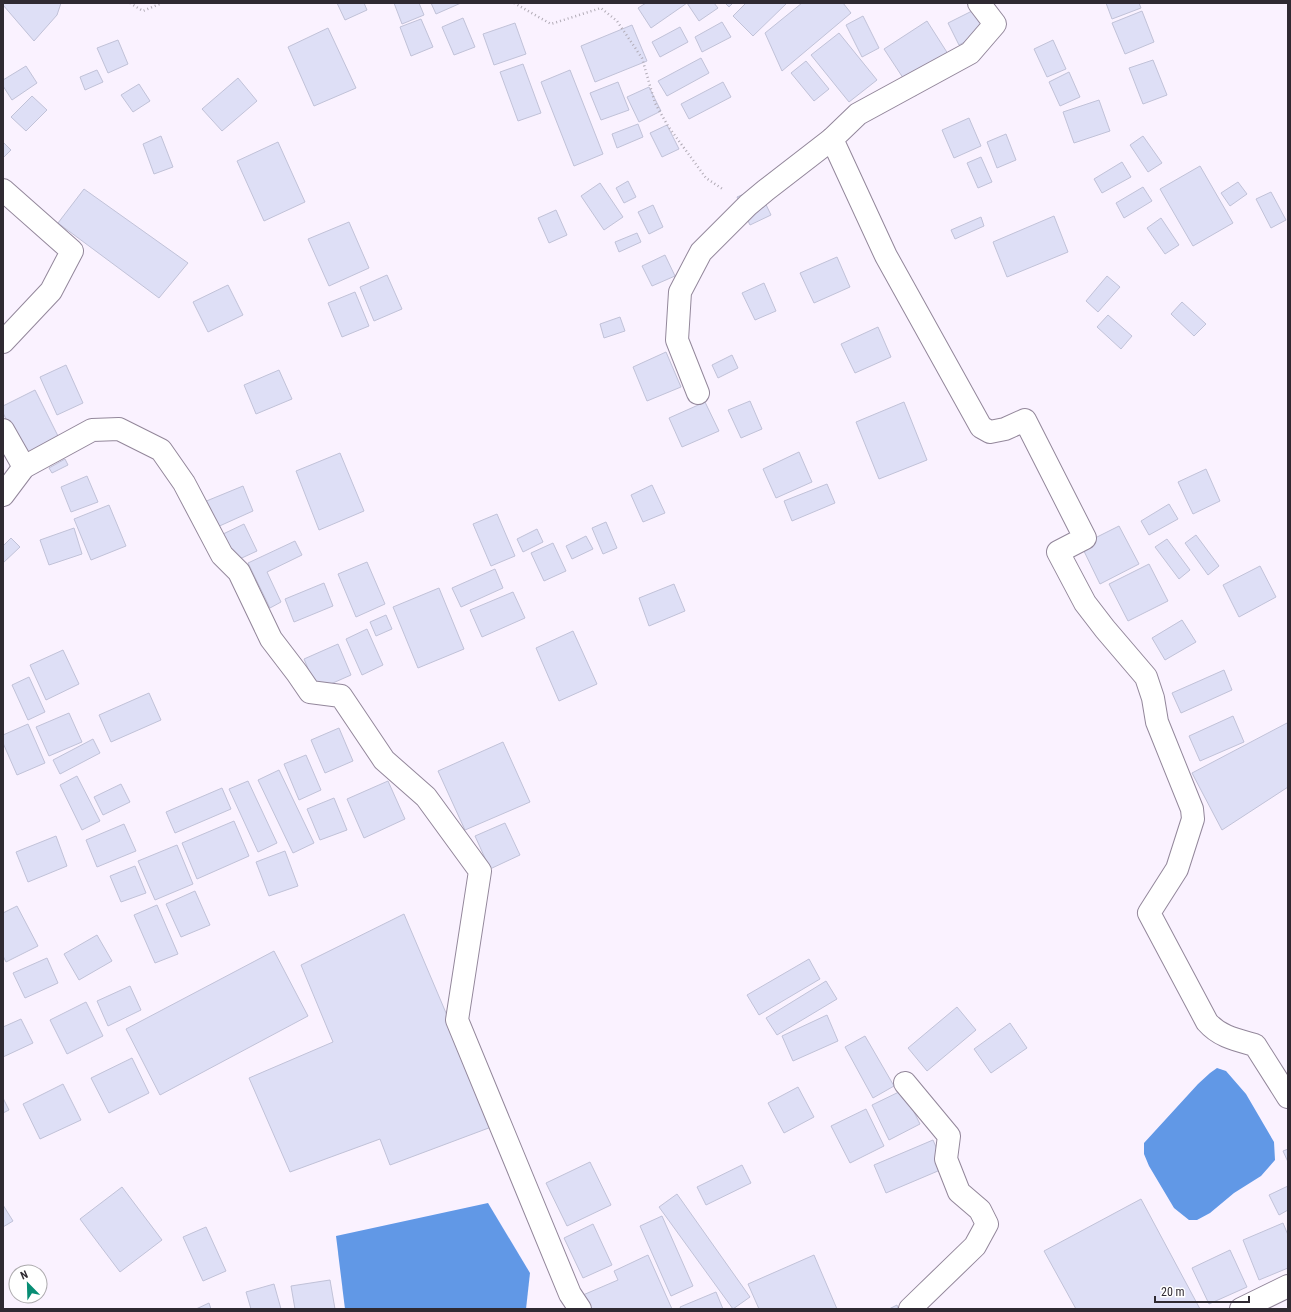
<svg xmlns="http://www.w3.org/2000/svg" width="1291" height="1312" font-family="'Roboto Condensed',sans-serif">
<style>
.water{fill:#6198e6}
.building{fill:#dedff6;stroke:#c1c2d8}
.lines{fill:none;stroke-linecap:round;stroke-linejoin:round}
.minor-casing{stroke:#93879b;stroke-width:24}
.path{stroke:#b1abb6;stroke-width:2.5;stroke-dasharray:1 3;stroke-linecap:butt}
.minor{stroke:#fff;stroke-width:22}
</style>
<rect width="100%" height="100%" fill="#faf2ff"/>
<g class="water">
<path d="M1217,1068L1226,1071L1246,1094L1274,1142L1275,1160L1261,1176L1234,1193L1210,1213L1197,1220H1189L1174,1208L1149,1166L1144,1154V1143L1198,1084L1210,1073Z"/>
<path d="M488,1203L530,1273L526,1309H345L336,1236Z"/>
</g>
<g class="building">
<path d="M3,3H61L57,15L34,41L3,5Z"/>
<path d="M337,3H364L367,10L345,20Z"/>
<path d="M394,3H419L424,15L402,24Z"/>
<path d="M431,3H461L436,14Z"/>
<path d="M646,3H714L718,8L699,21L687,3L651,28L638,8Z"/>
<path d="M725,3H733L729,7Z"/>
<path d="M746,3H787L753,36L733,16Z"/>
<path d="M802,3H843L851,13L782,71L765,33Z"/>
<path d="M1106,3H1139L1141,8L1112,19Z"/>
<path d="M974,10L985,31L959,45L948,23Z"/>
<path d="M1142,11L1154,42L1125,54L1112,23Z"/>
<path d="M863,16L879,48L862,57L846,25Z"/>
<path d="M463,18L475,47L454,55L442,27Z"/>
<path d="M421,19L433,47L411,56L400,27Z"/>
<path d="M927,21L957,68L915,96L884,49Z"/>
<path d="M722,22L731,37L702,52L695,37Z"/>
<path d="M515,23L526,54L494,65L483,34Z"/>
<path d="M632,25L647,61L595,82L581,46Z"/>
<path d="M680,27L688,42L660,57L652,42Z"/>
<path d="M328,28L356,88L314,106L288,47Z"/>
<path d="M839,33L877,80L849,102L811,55Z"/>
<path d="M118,40L128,64L108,73L97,48Z"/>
<path d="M1053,40L1066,69L1047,77L1034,49Z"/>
<path d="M701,58L709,73L667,96L658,81Z"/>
<path d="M1153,60L1167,95L1143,104L1129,68Z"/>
<path d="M806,61L829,89L814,101L791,73Z"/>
<path d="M523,64L541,113L518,121L500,72Z"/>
<path d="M26,66L37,83L12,100L3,86V80Z"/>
<path d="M97,70L103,82L85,90L80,77Z"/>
<path d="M570,70L603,154L574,166L541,82Z"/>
<path d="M1069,72L1080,97L1060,106L1049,82Z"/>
<path d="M238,78L257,101L222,131L202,109Z"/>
<path d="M618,82L629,110L601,120L590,93Z"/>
<path d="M723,82L731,97L689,119L681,104Z"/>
<path d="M139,84L150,101L133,112L121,95Z"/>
<path d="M649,87L661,111L639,122L627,97Z"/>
<path d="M32,96L47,110L26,131L11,117Z"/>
<path d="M1099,100L1110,131L1074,143L1063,112Z"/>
<path d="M969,118L981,146L954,158L942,130Z"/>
<path d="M638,124L643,137L617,148L612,134Z"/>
<path d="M667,125L679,149L662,157L650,133Z"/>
<path d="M1006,134L1016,160L997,168L987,142Z"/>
<path d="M161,136L173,167L154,174L143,144Z"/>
<path d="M1143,136L1162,163L1148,172L1130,145Z"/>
<path d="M3,142L11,150L3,158Z"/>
<path d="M278,142L305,202L264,221L237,161Z"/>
<path d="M981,157L992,182L978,188L967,163Z"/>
<path d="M1122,162L1131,177L1102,193L1094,179Z"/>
<path d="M1200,166L1233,223L1193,246L1160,189Z"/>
<path d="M628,181L636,197L624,203L616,188Z"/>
<path d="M1238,182L1247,194L1230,206L1221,193Z"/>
<path d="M600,183L623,217L604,230L581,196Z"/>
<path d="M1143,187L1152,201L1124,218L1116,203Z"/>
<path d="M758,188L771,215L750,225L737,197Z"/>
<path d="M84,189L188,263L159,298L58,223Z"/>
<path d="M1271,192L1286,220L1271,228L1256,199Z"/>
<path d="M653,205L663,227L649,234L638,212Z"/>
<path d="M556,210L567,235L549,243L538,218Z"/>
<path d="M1054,216L1068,252L1007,277L993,242Z"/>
<path d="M981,217L984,226L955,239L951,230Z"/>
<path d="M1161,218L1179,245L1165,254L1147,228Z"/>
<path d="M349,222L369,268L329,286L308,239Z"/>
<path d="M637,233L641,242L619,252L615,242Z"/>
<path d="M665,255L675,276L652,286L642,266Z"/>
<path d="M837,257L850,287L814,303L800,273Z"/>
<path d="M387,275L402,309L374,321L360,287Z"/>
<path d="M1107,276L1120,287L1098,312L1086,301Z"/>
<path d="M764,283L776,311L755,320L742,293Z"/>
<path d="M228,285L243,315L208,332L193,302Z"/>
<path d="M355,292L369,326L342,337L328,303Z"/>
<path d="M1182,302L1206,324L1194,336L1171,314Z"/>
<path d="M1108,315L1132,336L1121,349L1097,327Z"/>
<path d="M620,317L625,331L604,338L600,324Z"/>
<path d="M878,327L891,357L855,373L841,344Z"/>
<path d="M666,352L681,387L647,401L633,367Z"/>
<path d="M732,355L738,368L718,378L712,365Z"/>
<path d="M66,365L83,403L57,415L40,377Z"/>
<path d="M279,370L292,399L256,414L244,385Z"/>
<path d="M35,390L59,438L24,455L3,413V406Z"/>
<path d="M750,401L762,429L741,438L728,410Z"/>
<path d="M705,402L719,431L682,447L669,418Z"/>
<path d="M904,402L927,460L879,479L856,422Z"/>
<path d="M799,452L812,482L776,498L763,469Z"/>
<path d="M340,453L364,511L319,530L296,471Z"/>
<path d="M65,459L68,465L52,473L49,468Z"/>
<path d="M1206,469L1220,501L1193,514L1178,482Z"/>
<path d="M87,476L98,502L71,512L61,487Z"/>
<path d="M827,484L835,503L792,521L784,501Z"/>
<path d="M652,485L665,513L643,522L631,495Z"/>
<path d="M243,486L253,511L215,528L204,502Z"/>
<path d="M1169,504L1178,519L1149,535L1141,521Z"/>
<path d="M109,505L126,546L91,560L74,519Z"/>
<path d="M497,514L515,556L491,566L473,524Z"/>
<path d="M606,522L617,548L603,554L592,528Z"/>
<path d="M244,524L257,551L233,562L221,535Z"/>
<path d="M1119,526L1139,564L1100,584L1081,545Z"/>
<path d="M74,528L82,554L49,565L40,540Z"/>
<path d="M537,529L543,542L523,552L517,539Z"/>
<path d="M1196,535L1219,566L1208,575L1185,543Z"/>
<path d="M586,536L593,549L572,559L566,546Z"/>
<path d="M11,538L20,547L3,563V546Z"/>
<path d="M1167,539L1190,570L1179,579L1155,547Z"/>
<path d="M295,541L302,555L267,572L281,602L270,608L248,563Z"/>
<path d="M553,543L566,571L544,581L531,553Z"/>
<path d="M367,562L385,604L356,617L338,574Z"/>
<path d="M1149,564L1168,601L1128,621L1109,584Z"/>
<path d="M1260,566L1276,597L1239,617L1223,585Z"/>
<path d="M495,569L503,588L461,607L452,588Z"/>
<path d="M324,583L333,606L294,622L285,599Z"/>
<path d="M674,584L685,611L649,626L639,598Z"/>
<path d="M439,588L464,649L418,668L393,607Z"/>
<path d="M513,592L525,618L482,637L470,610Z"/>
<path d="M386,615L392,629L376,636L370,622Z"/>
<path d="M1182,620L1196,642L1165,660L1152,638Z"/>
<path d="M367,629L383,665L362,675L346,639Z"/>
<path d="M573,631L597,684L559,701L536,648Z"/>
<path d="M338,644L351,675L317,690L304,659Z"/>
<path d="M63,650L79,684L46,700L30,665Z"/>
<path d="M1224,670L1232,690L1181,713L1172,693Z"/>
<path d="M29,677L45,712L28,720L12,685Z"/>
<path d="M149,693L161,720L111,742L99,715Z"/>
<path d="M69,713L82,742L49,756L36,727Z"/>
<path d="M1233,716L1244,742L1200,761L1189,736Z"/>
<path d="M1287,723L1288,726V787L1222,830L1192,773Z"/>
<path d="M28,724L45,763L17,775L3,743V735Z"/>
<path d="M339,728L353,761L325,773L311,740Z"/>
<path d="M93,739L100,753L60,774L53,760Z"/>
<path d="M503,742L530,802L465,830L438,771Z"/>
<path d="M306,755L321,790L299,800L284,764Z"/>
<path d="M279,770L314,843L293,853L258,780Z"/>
<path d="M77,776L100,821L82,830L60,785Z"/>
<path d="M248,781L277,843L258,852L229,789Z"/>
<path d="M388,781L405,819L364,838L347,799Z"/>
<path d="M121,784L130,802L103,815L94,797Z"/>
<path d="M222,788L231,809L175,833L166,812Z"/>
<path d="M334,798L347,830L320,840L307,809Z"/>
<path d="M234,821L249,856L197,879L182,843Z"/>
<path d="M505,823L520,855L490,869L475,836Z"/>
<path d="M124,824L136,851L97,867L86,840Z"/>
<path d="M56,836L67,866L28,882L16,852Z"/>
<path d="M177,845L193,884L155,900L138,861Z"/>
<path d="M285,851L298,886L269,896L256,862Z"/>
<path d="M135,866L146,893L121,902L110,876Z"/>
<path d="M195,891L210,925L181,937L166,904Z"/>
<path d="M157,905L178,954L155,963L134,915Z"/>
<path d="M17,906L38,946L6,962L3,956V913Z"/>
<path d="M404,914L494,1126L390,1165L380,1139L290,1172L249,1078L333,1042L301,965Z"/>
<path d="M97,935L112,961L79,980L64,954Z"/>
<path d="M274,951L308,1016L160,1095L126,1029Z"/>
<path d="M47,958L58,983L25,998L13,973Z"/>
<path d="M809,959L820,979L759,1015L747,995Z"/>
<path d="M826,981L837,999L777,1035L766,1018Z"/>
<path d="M130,986L141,1010L108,1026L97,1001Z"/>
<path d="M86,1002L103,1036L67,1054L50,1020Z"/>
<path d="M957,1007L976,1030L927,1071L908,1048Z"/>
<path d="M827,1015L838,1041L793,1061L782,1036Z"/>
<path d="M21,1019L33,1043L3,1057V1027Z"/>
<path d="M1010,1023L1027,1048L991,1073L974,1049Z"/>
<path d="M865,1036L894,1086L873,1098L845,1047Z"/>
<path d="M132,1058L149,1093L109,1113L91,1078Z"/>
<path d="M63,1084L81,1120L40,1139L23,1104Z"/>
<path d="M798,1087L814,1117L784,1133L768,1103Z"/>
<path d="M903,1090L920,1124L889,1140L872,1105Z"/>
<path d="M3,1098L9,1110L3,1113Z"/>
<path d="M866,1109L884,1146L850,1163L831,1126Z"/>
<path d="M933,1140L945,1168L886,1193L874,1165Z"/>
<path d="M1288,1149V1162L1283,1151Z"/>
<path d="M590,1162L611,1205L567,1226L546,1183Z"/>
<path d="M742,1165L751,1183L706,1205L697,1187Z"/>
<path d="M1288,1186V1210L1279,1215L1269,1195Z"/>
<path d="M122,1187L162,1240L120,1272L80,1219Z"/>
<path d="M677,1194L750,1297L733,1309L659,1207Z"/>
<path d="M1141,1199L1200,1309H1076L1044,1251Z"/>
<path d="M3,1205L13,1221L3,1227Z"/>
<path d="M662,1216L693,1286L671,1296L640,1226Z"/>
<path d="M1283,1223L1288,1235V1268L1259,1280L1243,1240Z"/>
<path d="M593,1224L612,1265L583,1278L564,1238Z"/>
<path d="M206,1227L226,1271L203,1281L183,1237Z"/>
<path d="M1230,1250L1247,1287L1209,1304L1192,1268Z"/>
<path d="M648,1255L672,1309H589L583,1295L618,1280L614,1271Z"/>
<path d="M814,1255L837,1309H759L748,1284Z"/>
<path d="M330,1280L335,1309H295L291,1286Z"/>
<path d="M274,1284L281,1309H251L246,1292Z"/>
<path d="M716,1292L723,1309H681L680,1307Z"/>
<path d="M209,1303L211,1309H196Z"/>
<path d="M897,1305L898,1309H889Z"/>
</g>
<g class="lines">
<g class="minor-casing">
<g id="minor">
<path d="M979,3L995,24L970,53L858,114L832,139L886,256L981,427L990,432L1005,429L1025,420L1085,538L1058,552L1085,603L1105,629L1146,677L1153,698L1157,722L1192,809L1193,819L1177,869L1149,913L1207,1022C1220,1037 1237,1040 1255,1045L1288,1097"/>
<path d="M3,190L72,251L51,291L3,342"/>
<path d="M698,393L677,340L680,292L701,252L748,205L766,190L832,139"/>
<path d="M3,430L24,467"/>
<path d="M3,495L24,467L92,430L119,429L161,450L184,483L222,555L239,572L271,639L297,673L310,692L341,696L384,760L426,797L480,871L457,1020L570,1294L580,1309"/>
<path d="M905,1083L949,1136L946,1159L959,1192L980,1210L987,1224L975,1246L910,1309"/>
<path d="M1241,1309L1288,1286"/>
</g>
</g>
<g class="path">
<path d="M130,3L143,11L162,3"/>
<path d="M514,3L551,24L601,8L617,21L642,58L655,103L668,126L706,178L724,190"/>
</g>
<use href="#minor" class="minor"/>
</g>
<rect width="1291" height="1312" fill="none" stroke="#2f2a32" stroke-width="8"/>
<g transform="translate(28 1284) rotate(337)"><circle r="19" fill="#ffffff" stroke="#acaaad"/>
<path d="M0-3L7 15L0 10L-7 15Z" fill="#088d74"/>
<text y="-6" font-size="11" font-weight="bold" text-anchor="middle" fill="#2f2a32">N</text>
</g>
<path d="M1155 1296v6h94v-6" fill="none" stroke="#2f2a32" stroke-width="2"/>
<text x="1161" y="1296" font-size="12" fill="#2f2a32" stroke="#ffffff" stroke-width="3" paint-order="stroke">20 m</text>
</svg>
